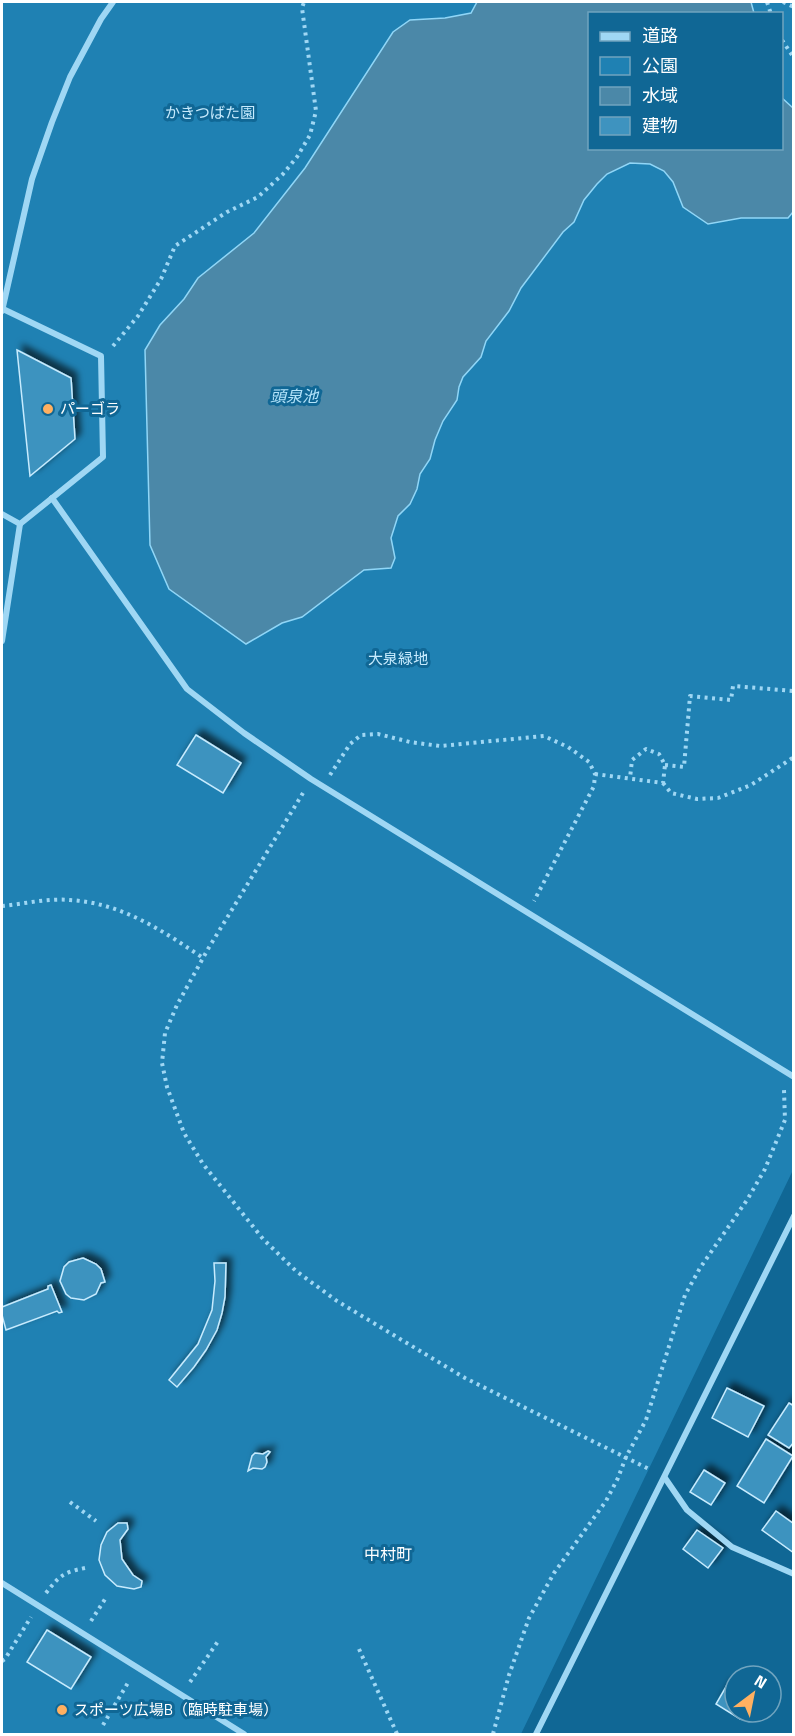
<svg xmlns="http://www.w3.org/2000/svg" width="795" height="1736" font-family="'Titillium Web','Noto Sans JP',sans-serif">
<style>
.green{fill:#1f81b3;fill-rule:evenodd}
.water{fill:#4b88a8;stroke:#90d6f7;stroke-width:1.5}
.building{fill:#3e93bf;stroke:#c7ebfe;stroke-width:1.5;filter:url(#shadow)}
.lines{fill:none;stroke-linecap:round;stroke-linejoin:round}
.path{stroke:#9fd7f4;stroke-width:4;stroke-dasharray:3 4.5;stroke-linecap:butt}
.street{stroke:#9fd7f4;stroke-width:6}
.poi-dot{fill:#ffb061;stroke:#106795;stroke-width:2}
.labels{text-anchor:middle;stroke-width:6;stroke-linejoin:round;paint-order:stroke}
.park-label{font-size:15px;fill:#c7ebfe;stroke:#106795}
.poi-label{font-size:15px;fill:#fff;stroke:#106795;text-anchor:start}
.water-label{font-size:16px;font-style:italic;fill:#b3e3fa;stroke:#106795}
.neighbourhood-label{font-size:16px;fill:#fff;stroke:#106795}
</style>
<defs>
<filter id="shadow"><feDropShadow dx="5.5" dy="-5.5" stdDeviation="3" flood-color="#0009"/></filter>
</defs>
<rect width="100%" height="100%" fill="#106795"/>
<path class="green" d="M2,2H793V1170L521,1734H2ZM590,14H782V148H590Z"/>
<path class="water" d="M477,2H751L754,13L590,14V148H782V98L793,108V212L788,218H741L708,224L683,207L673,182L664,171L650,164L630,163L607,174L597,184L584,200L574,222L563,232L521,288L509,311L486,341L481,357L463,377L459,387L457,400L443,421L435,440L430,459L420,474L417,489L410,504L398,516L391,538L395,558L391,568L364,570L302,617L282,623L246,644L169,589L150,545L145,350L160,325L184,299L198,278L254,233L305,168L393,32L410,20L445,18L471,13Z"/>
<g class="building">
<path d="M17,350L71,378L75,439L30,476Z"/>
<path d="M196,735L241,763L223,793L177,765Z"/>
<path d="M83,1258L96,1264L101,1269L105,1282L101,1283L96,1294L84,1300L71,1298L66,1294L60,1281L64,1267L69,1262Z"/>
<path d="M214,1263H226L225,1297L222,1313L217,1330L206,1350L194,1367L177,1387L169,1380L198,1344L212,1310L215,1281Z"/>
<path d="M51,1285L62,1312L59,1313L57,1311L6,1330L2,1315V1307L48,1289V1286Z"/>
<path d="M727,1388L764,1406L748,1437L712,1418Z"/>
<path d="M789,1403L794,1406V1442L789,1448L768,1435Z"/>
<path d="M766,1439L793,1456L764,1503L737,1486Z"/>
<path d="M268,1451L270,1452L266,1457L267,1462L265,1467L262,1469L253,1468L248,1471L252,1456L255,1453L263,1454Z"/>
<path d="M704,1470L725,1483L711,1505L690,1492Z"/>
<path d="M776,1511L794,1524V1553L762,1530Z"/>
<path d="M118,1523H127L128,1529L120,1540L122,1559L133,1575L142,1581L141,1587L134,1589L117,1586L105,1575L99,1560L101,1545L107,1532Z"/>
<path d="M697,1530L723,1548L708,1568L683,1549Z"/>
<path d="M47,1630L91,1657L71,1689L27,1662Z"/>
<path d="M727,1685L735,1690V1712H744L740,1719L716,1704Z"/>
</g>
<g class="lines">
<g class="path">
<path d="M767,2L771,14"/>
<path d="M783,2L794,7"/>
<path d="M782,40L794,58"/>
<path d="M113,346L138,316L161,279L175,246L227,212L258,197L283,174L297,157L310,135L316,111L302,8L304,2"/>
<path d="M665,765L684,767L690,696L731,700L733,686L794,691"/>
<path d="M595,774L663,783L665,765L659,754L646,749L632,760L630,778"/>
<path d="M330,775L350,744L361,735L378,734L410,742L440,746L544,736L568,747L589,762L595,774L594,786L534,901"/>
<path d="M663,783L671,793L697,799L718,798L751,785L794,757"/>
<path d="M303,793L208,949L177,1005L165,1033L162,1063L167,1087L184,1133L203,1164L263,1239L296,1271L337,1301L465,1378L651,1470"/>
<path d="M2,906C23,904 48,898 70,900C121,903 162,930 203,958"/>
<path d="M70,1502L96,1521"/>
<path d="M46,1593C59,1576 64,1572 85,1568"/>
<path d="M91,1621L107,1596"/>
<path d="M359,1649L397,1734"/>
<path d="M2,1661L5,1659L31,1617"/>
<path d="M190,1682L219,1640"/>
<path d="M103,1725L129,1681"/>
<path d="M493,1734L509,1675L529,1618L554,1573L606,1501L618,1478L626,1457L646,1420L685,1295L700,1268L747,1200L765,1169L785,1120L784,1090"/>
</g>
<g class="street">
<path d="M2,311L32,179L52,122L70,77L101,19L113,2"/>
<path d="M52,498L187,689L244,733L311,779L794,1077"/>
<path d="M2,514L20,524L103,457L101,356L3,309"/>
<path d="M2,641L20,524"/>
<path d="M665,1478L687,1510L732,1547L794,1574"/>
<path d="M2,1583L244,1734"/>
<path d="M536,1734L794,1216"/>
</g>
</g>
<g class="poi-dot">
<circle cx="48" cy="409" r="6"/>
<circle cx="62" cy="1710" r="6"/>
</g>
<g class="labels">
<g class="park-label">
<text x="210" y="118">かきつばた園</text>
<text x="398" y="664">大泉緑地</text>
</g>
<g class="poi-label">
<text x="60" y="414">パーゴラ</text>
<text x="74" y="1715">スポーツ広場B（臨時駐車場）</text>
</g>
<g class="water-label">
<text x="294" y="402">頭泉池</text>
</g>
<g class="neighbourhood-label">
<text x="388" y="1560">中村町</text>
</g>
</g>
<rect width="795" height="1736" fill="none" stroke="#ffffff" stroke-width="6"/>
<rect x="588" y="12" width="195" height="138" fill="#106795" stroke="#70a4bf" stroke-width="1.5"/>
<rect x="600" y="32" width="30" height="9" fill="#9fd7f4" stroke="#70a4bf" stroke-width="1.5"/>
<text x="642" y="42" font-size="18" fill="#ffffff">道路</text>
<rect x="600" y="57" width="30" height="18" fill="#1f81b3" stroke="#70a4bf" stroke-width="1.5"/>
<text x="642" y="72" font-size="18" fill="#ffffff">公園</text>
<rect x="600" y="87" width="30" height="18" fill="#4b88a8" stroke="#70a4bf" stroke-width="1.5"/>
<text x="642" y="102" font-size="18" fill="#ffffff">水域</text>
<rect x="600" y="117" width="30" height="18" fill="#3e93bf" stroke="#70a4bf" stroke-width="1.5"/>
<text x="642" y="132" font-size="18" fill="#ffffff">建物</text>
<g transform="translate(753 1694) rotate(32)"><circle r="28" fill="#106795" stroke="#70a4bf" stroke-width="1.5"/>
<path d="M0-4.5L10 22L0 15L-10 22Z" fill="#ffb061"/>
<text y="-9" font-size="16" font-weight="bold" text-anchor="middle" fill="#ffffff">N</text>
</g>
</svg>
